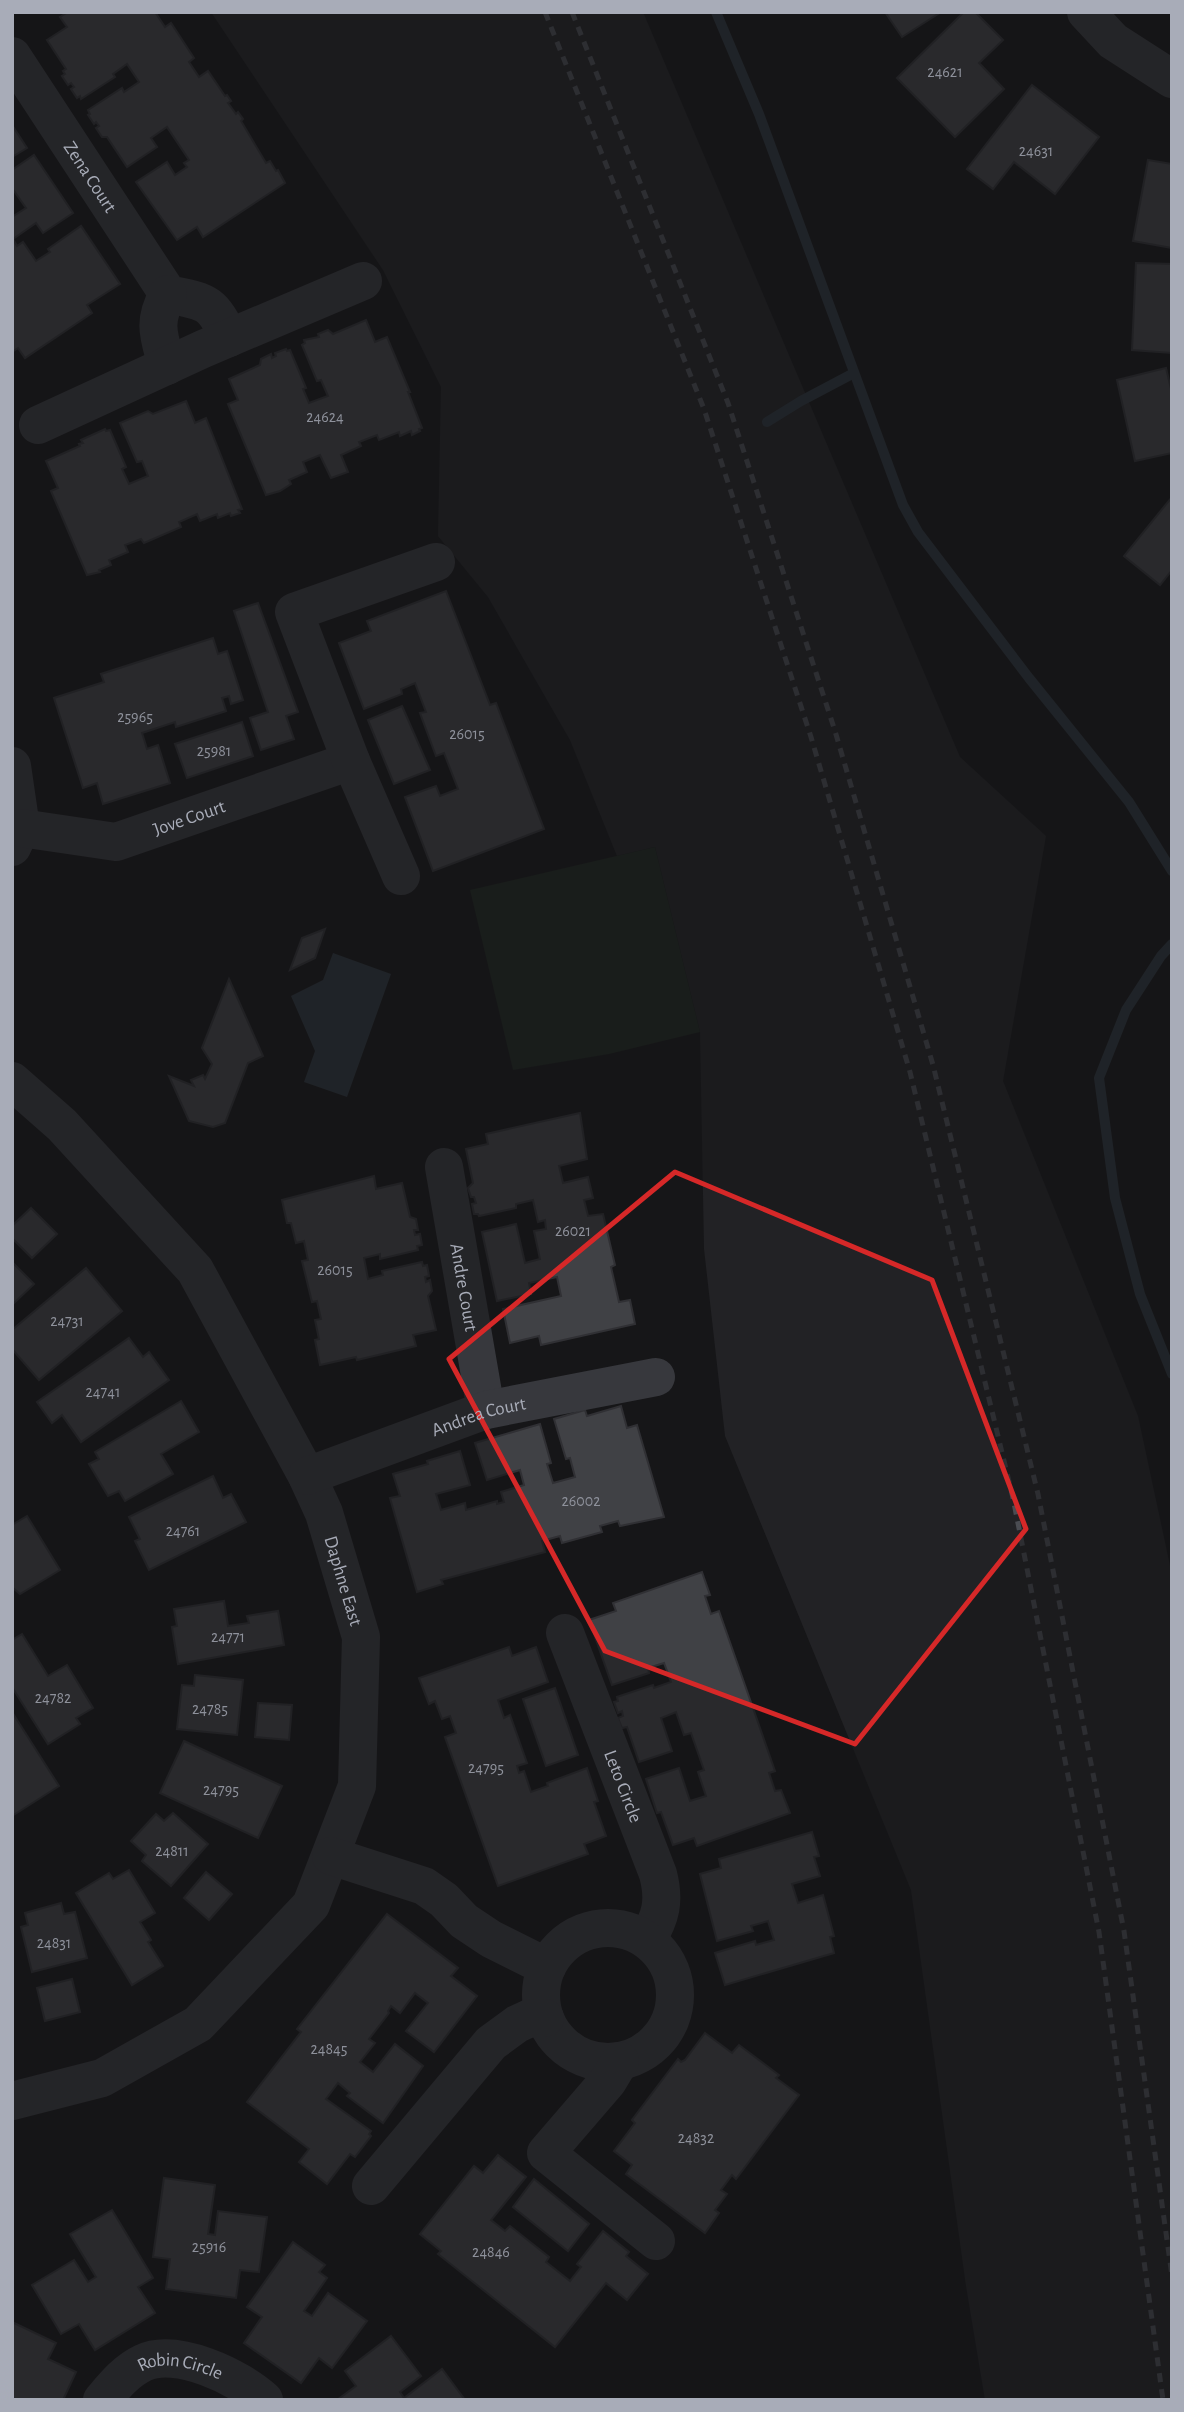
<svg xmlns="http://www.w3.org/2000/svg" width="1184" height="2412" font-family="'Alegreya Sans',sans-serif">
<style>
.built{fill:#222225}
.green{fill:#1e261f}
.water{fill:#2c343c}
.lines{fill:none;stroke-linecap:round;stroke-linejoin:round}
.stream{stroke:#2c343c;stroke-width:10}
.building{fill:#404145;stroke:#303034;stroke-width:2}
.minor{stroke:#37383d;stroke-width:38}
.rail{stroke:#4a4c52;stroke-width:5;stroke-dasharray:9 7;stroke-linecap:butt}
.marked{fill:none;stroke:#d62828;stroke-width:5;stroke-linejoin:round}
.labels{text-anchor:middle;stroke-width:6;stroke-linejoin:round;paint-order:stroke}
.number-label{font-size:16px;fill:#8e919b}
.street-label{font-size:19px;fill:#a8acb8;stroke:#111113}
</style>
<rect width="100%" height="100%" fill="#161618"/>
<path class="built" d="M211,12H643L960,757L1046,836L1003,1081L1138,1416L1172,1575V2400H985L966,2286L911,1890L725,1436L704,1249L700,1032L655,847L617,856L570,740L488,597L438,536L441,387L383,270Z"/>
<path class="green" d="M655,847L700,1032L609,1054L513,1070L470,890Z"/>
<path class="water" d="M333,953L391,974L347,1097L304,1082L315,1051L291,996L323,980Z"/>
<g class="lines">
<g class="stream">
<path d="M716,12L759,114L903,505L918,532L1029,678L1129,802L1172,871"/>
<path d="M767,422L801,401L854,373"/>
<path d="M1172,944L1161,956L1126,1010L1099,1078L1115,1198L1140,1294L1172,1374"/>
</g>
</g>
<g class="building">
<path d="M68,12H155L165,27L171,23L194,58L189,62L199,77L208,71L225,96L227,95L231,101L228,103L236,114L238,112L243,119L241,121L266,163L270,161L276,171L278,170L285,183L203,237L197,227L177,240L136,182L167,162L175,175L187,167L184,163L189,160L167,127L151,138L157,147L127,167L107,137H102L96,128L99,126L96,122L94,124L88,115L90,114L88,110L122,88L124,92L139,82L127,64L113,74L115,77L81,99L80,96L77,98L71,89L74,87L71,83L68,85L62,76L65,74L63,71L66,69L47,40L67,27L60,17Z"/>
<path d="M885,12H941L902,37Z"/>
<path d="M964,12H975L1003,40L979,63L1004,89L955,137L897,78Z"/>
<path d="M1032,85L1099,137L1055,194L1014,162L993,189L967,169Z"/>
<path d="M12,125L27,148L12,157Z"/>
<path d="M34,155L73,213L43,233L36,223L13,239L17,246L23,242L36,261L50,252L48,249L81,226L120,284L87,305L92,313L25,358L18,348L12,352V217L26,208L12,188V170Z"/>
<path d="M1148,160L1172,164V248L1133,241Z"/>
<path d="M1136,263L1172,264V353L1132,350Z"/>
<path d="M366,320L375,342L387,337L410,392H408L422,428L419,429L420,431L412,435L411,431L400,436L399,432L379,440L377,435L359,442L361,446L341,455L348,472L331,478L320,455L303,462L307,472L289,480L291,484L280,491L266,495L228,404L238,400L229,379L260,365L261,359L271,354L272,358L276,356L275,353L286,349L287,351L290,350L306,388L303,389L309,403L328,396L321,380L317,381L302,345L305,343L304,340L319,337L318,334L328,330L333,334Z"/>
<path d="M1166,368L1172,393V453L1135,461L1117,380Z"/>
<path d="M186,401L195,423L206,418L242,509L238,510L240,513L231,516L230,513L218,518L217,514L200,521L197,514L179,522L181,527L144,543L141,539L125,545L128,552L109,560L111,565L99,570L100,572L87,575L51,491L58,488L46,461L80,446L79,444L83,443L81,440L105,429L106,431L110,430L126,467L122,469L129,484L148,476L142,461L137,462L120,423L148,411L153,414Z"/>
<path d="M1172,497V570L1160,585L1124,556Z"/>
<path d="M446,591L490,705L496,703L544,829L433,871L405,797L436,786L440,796L458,789L444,753L436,756L420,713L426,712L415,683L401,689L402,694L364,709L339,643L371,631L367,621Z"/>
<path d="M258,603L298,712L286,716L294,739L261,750L250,718L268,712L234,611Z"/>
<path d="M213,638L218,654L227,651L243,700L231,704L229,696L222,698L226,711L176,727L175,722L142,733L147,749L158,745L170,783L103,804L97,783L83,788L54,698L104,682L101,674Z"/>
<path d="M402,706L430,770L394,784L368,720Z"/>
<path d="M242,722L253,756L187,778L175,744Z"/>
<path d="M325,929L315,958L290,970L302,938Z"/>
<path d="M229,979L263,1056L248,1063L225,1123L213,1127L189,1121L169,1076L194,1086L191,1080L203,1075L205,1079L212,1064L202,1048Z"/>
<path d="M580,1113L587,1159L559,1166L563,1183L588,1177L593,1198L584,1200L588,1216L603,1214L615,1265L611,1267L619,1302L630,1300L635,1324L541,1345L539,1336L510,1343L503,1309L561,1296L557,1277L529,1283L531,1294L497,1301L482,1232L516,1224L525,1263L540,1259L534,1231L546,1229L545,1220L538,1222L533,1200L516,1204V1208L479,1216L478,1214H474L472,1204L476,1203L474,1197H471L468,1188L473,1183L466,1149L488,1144L486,1134Z"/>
<path d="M374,1176L376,1189L402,1183L410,1217L416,1219L418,1230H414L415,1235L420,1234L422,1245L417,1246L418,1250L380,1259V1254L364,1258L368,1279L383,1275L382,1271L422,1262L423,1266L427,1265L429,1276L425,1277L426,1282L430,1280L432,1291L428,1296L436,1330L413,1335L416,1346L357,1360L356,1357L320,1365L315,1340L319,1339L315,1320L321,1319L317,1301L312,1302L302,1261L308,1260L304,1241L296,1243L291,1223H287L282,1200Z"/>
<path d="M31,1208L57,1234L32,1258L12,1238V1226Z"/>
<path d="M12,1262L34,1284L12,1305Z"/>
<path d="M86,1268L122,1311L39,1380L12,1349V1330Z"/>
<path d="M129,1338L143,1357L149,1352L169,1380L81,1442L62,1415L52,1423L37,1402Z"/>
<path d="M181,1401L199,1432L161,1454L173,1474L125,1501L119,1491L108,1496L89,1464L99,1459L95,1452Z"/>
<path d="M621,1406L627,1428L637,1425L664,1517L620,1526L618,1521L600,1526L602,1532L562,1543L560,1536L542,1541L545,1552L441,1580L443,1584L417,1592L390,1498L400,1496L393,1474L428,1464L427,1461L460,1451L470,1485L436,1494L441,1510L465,1503L466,1510L497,1501V1504L504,1502L501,1492L524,1485L520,1470L487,1480L475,1443L540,1424L551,1463L547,1464L553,1483L575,1477L570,1458L566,1459L554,1419L585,1410L587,1416Z"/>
<path d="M213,1476L223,1498L231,1494L246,1522L149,1570L135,1541L140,1539L129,1517Z"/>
<path d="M27,1516L60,1570L20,1594L12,1587V1525Z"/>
<path d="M702,1572L710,1595L705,1596L711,1614L719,1611L775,1771L769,1773L775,1791L781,1790L790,1813L697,1846L694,1838L673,1845L661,1812L657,1813L646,1779L679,1768L690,1801L706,1796L698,1772L704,1770L691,1733L684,1735L676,1712L661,1718L672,1751L639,1762L627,1727L622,1728L618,1718L623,1716L622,1711L618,1713L614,1702L618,1701L617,1697L653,1685L654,1688L671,1682L664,1663L648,1668L649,1673L612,1685L589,1620L616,1611L613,1603Z"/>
<path d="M224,1601L228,1626L249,1623L247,1616L278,1611L284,1645L178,1664L172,1627L177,1626L174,1609Z"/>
<path d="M22,1634L48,1676L67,1665L93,1708L76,1718L80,1724L48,1744L12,1687V1640Z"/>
<path d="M509,1647L512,1656L536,1647L548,1682L498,1700L504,1718L510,1715L527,1763L517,1766L519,1773L524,1771L531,1792L548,1786L547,1783L587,1768L598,1801L594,1802L606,1836L584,1844L588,1854L498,1886L445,1737L456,1733L450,1716L442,1719L435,1701L429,1704L419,1678Z"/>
<path d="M195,1675L243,1680L237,1735L177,1729L182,1685L194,1686Z"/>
<path d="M555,1688L578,1755L546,1766L523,1699Z"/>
<path d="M258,1703L292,1705L289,1740L255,1737Z"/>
<path d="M12,1712L59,1786L12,1816Z"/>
<path d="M184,1741L282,1786L258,1838L160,1793Z"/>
<path d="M173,1813L208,1844L171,1886L142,1861L146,1855L131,1841L156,1814L164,1821Z"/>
<path d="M812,1832L819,1856L814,1857L820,1876L792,1884L798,1903L823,1895L834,1936L830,1937L834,1953L725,1985L715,1953L755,1941L756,1945L774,1940L768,1921L751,1926L753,1931L717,1941L700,1874L721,1868L719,1859Z"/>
<path d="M129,1870L155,1913L140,1922L151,1940L148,1942L163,1966L132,1985L76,1893L109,1873L113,1879Z"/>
<path d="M206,1872L232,1894L209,1920L184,1898Z"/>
<path d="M61,1903L64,1914L75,1912L87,1958L32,1972L21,1927L28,1925L25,1913Z"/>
<path d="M387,1914L458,1968L451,1976L477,1996L434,2052L406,2031L428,2003L415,1993L400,2013L391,2006L388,2011L389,2013L369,2039L375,2043L360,2062L373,2072L395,2044L423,2066L383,2123L347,2096L350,2093L338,2083L326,2099L371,2131L369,2134L371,2136L355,2157L350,2154L327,2184L299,2162L309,2149L247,2102L301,2032L297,2029Z"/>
<path d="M72,1979L80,2012L45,2021L37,1988Z"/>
<path d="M705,2033L732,2053L739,2045L779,2075L776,2078L799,2095L736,2179L732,2175L721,2190L727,2194L715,2210L719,2213L705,2233L626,2174L632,2165L614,2151L635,2123L632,2120L678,2059L681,2062L685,2060Z"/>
<path d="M498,2155L526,2177L491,2220L505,2231L510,2226L549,2257L546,2262L570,2281L581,2267L577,2264L603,2231L629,2252L626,2256L648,2274L627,2300L606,2283L555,2347L438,2254L441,2251L420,2234L474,2166L483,2173Z"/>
<path d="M164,2178L215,2185L208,2234L215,2235L218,2211L267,2217L259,2272L240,2270L236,2298L166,2289L170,2259L153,2257Z"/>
<path d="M534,2179L589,2224L568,2251L513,2207Z"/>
<path d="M112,2210L153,2278L138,2287L155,2313L95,2350L79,2324L61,2334L32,2285L74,2260L88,2282L96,2277L70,2234Z"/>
<path d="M293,2242L325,2265L319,2272L327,2278L304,2311L312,2316L328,2293L367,2321L332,2368L319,2358L301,2383L244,2343L262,2317L247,2307Z"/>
<path d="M12,2322L56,2343L48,2359L76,2372L63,2400H12Z"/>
<path d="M391,2336L421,2376L400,2392L404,2398L442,2369L465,2400H337L356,2386L345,2371Z"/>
</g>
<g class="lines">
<g class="minor">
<path d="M1086,12L1113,41L1172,79"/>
<path id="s1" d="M12,56L168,294C207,302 212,301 229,338"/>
<path d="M167,366C159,336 152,323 168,294"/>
<path d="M38,425L203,349L363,281"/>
<path d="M12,766L21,828L12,847"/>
<path id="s2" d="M21,828L116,842L351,761"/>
<path d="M401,876L351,761L294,612L436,562"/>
<path id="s3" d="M12,1081L62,1125L195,1270L307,1476L324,1513L361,1637L357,1786L311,1905L198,2024L102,2078L12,2101"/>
<path id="s4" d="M444,1167L486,1410"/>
<path id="s5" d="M307,1476L486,1410L656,1377"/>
<path id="s6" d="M565,1633L658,1874C665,1901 661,1917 647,1940"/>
<path d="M331,1856L424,1886L444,1900L464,1921L491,1939L547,1967"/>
<circle cx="608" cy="1995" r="67"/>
<path d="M620,2061L608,2081L546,2153L656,2241"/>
<path d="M371,2186L491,2043L517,2024L530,2018H545"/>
<path id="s7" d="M102,2400C114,2386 126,2371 143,2363C176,2347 239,2377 264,2400"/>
</g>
<g class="rail">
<path d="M545,12L704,409L811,737L910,1072L1013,1498L1099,1932L1163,2400"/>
<path d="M572,12L728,403L835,731L933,1065L1038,1494L1124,1931L1172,2276"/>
</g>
</g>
<path d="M0 0H1184V2412H0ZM675,1172L932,1280L1026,1529L855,1744L605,1651L449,1359Z" fill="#161618" fill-opacity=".55" fill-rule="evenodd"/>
<path class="marked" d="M675,1172L932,1280L1026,1529L855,1744L605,1651L449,1359Z"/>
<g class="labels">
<g class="number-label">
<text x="945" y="77">24621</text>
<text x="1036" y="156">24631</text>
<text x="325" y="422">24624</text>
<text x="135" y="722">25965</text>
<text x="467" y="739">26015</text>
<text x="214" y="756">25981</text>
<text x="573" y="1236">26021</text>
<text x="335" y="1275">26015</text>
<text x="67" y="1326">24731</text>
<text x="103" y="1397">24741</text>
<text x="581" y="1506">26002</text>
<text x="183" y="1536">24761</text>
<text x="228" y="1642">24771</text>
<text x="53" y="1703">24782</text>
<text x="210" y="1714">24785</text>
<text x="486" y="1773">24795</text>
<text x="221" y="1795">24795</text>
<text x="172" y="1856">24811</text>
<text x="54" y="1948">24831</text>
<text x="329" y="2054">24845</text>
<text x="696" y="2143">24832</text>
<text x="209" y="2252">25916</text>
<text x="491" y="2257">24846</text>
</g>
<g class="street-label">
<text dy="7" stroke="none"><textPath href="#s1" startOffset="144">Zena Court</textPath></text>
<text dy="7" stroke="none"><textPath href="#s2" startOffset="173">Jove Court</textPath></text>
<text dy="7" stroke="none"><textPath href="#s4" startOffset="122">Andre Court</textPath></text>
<text dy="7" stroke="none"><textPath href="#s5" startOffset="182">Andrea Court</textPath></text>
<text dy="7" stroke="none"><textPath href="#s3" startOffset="609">Daphne East</textPath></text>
<text dy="7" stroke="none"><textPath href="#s6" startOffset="164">Leto Circle</textPath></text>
<text dy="7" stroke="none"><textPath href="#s7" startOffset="94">Robin Circle</textPath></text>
</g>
</g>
<rect width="1184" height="2412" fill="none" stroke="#a8acb8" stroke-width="28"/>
</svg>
